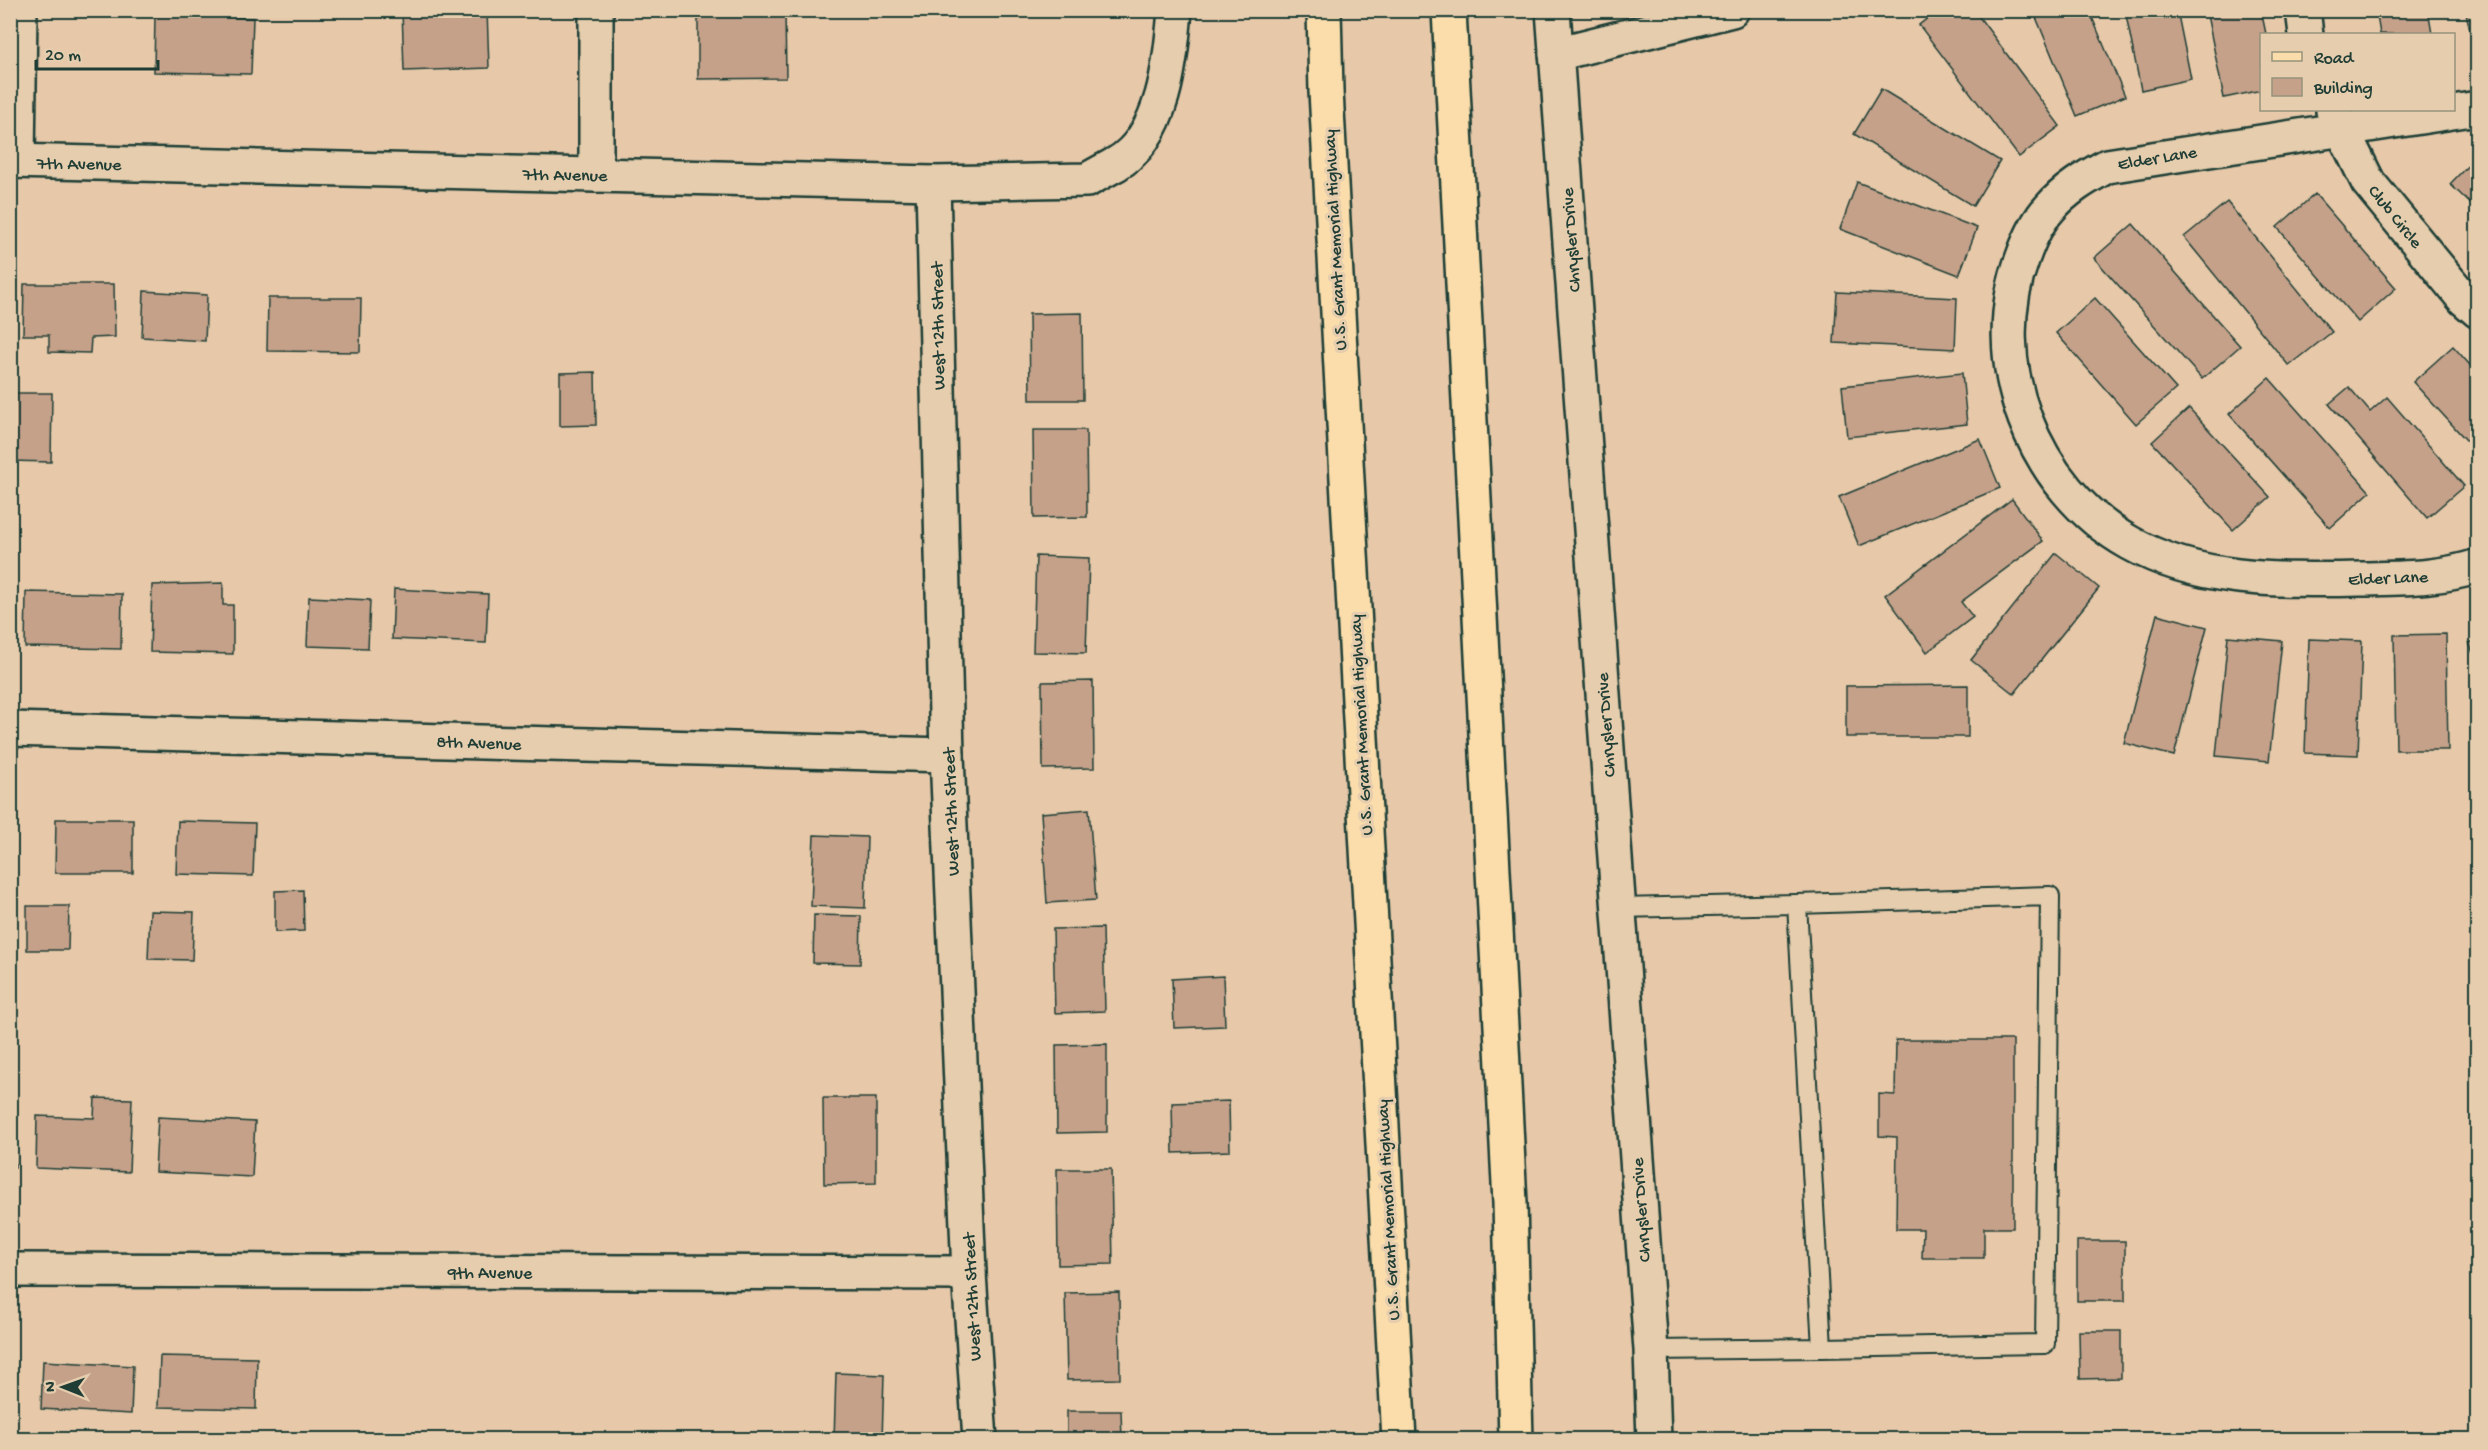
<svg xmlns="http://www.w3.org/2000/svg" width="2488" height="1450" font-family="'Gochi Hand',sans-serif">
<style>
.building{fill:#c5a18a;stroke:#1f3d34;stroke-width:1.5}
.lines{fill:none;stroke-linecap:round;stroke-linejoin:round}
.service-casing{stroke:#1f3d34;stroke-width:22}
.minor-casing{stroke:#1f3d34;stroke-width:38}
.tertiary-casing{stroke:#1f3d34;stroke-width:38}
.primary-casing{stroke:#1f3d34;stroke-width:38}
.service{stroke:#e5cdad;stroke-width:18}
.minor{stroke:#e5cdad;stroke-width:33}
.tertiary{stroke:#e5cdad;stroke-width:33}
.primary{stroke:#faddab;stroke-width:33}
.labels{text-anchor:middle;stroke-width:6;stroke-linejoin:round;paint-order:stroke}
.street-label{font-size:18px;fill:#1f3d34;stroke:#e5cdad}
</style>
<rect width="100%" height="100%" fill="#e7c9aa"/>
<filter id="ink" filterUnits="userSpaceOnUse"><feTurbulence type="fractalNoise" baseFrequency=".0167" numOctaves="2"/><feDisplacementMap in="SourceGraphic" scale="12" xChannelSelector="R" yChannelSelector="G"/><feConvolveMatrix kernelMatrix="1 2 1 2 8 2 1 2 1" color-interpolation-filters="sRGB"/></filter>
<g filter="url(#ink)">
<g class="building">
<path d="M402,10H487L489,68L404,71Z"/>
<path d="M698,10H785L786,78L698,79Z"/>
<path d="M1938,10H1974L2060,126L2019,157L1919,25Z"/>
<path d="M2033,10H2089L2125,96L2077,116Z"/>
<path d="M2125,10H2177L2191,79L2141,90Z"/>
<path d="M2206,10H2261L2266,34H2262V90L2224,98Z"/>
<path d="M2376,10H2428L2432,34H2380Z"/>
<path d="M2465,10H2478V44L2474,45Z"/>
<path d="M155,15L253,18L251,74L154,72Z"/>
<path d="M1881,89L2000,161L1973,206L1854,134Z"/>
<path d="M2478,155V211L2450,184Z"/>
<path d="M1857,182L1977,228L1959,275L1840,229Z"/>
<path d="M2315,194L2396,288L2358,322L2277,227Z"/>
<path d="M2227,202L2332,332L2289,366L2184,237Z"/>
<path d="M2133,224L2240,346L2202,379L2094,258Z"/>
<path d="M24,284H114L115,337L91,338L90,353L49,352V335H23Z"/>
<path d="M144,291L207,295L205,341L142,337Z"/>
<path d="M1837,292L1957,298L1955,349L1834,343Z"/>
<path d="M268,298H361L360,352L267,351Z"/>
<path d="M2095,298L2176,389L2136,424L2056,333Z"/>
<path d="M1082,313L1083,400H1030L1029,314Z"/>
<path d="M2453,346L2478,374V453L2413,382Z"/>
<path d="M595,372L596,425L560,426V373Z"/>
<path d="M1962,373L1967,424L1847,437L1842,386Z"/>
<path d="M2269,378L2370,492L2330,528L2229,414Z"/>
<path d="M2349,387L2370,412L2387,397L2464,486L2427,518L2329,404Z"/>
<path d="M10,393H52L51,462L10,461Z"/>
<path d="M2189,408L2270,497L2233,530L2152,442Z"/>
<path d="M1033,430H1086L1087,517L1034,518Z"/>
<path d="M1980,439L2000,488L1859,546L1839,497Z"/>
<path d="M2012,499L2043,541L1961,602L1973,617L1927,652L1885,595Z"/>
<path d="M2056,553L2099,588L2014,694L1971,660Z"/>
<path d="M1036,556L1089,558L1086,653L1033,652Z"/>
<path d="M223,583V605H233V654L150,652L152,585Z"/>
<path d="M394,589L488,594L486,643L392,639Z"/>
<path d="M26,592L122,594L121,649L25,647Z"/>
<path d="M309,597L370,600L368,648L307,646Z"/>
<path d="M2157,614L2207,627L2174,756L2124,743Z"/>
<path d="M2446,634L2448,750H2396L2394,635Z"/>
<path d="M2228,636L2282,641L2269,761L2216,756Z"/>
<path d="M2309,639L2362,641L2358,755L2305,753Z"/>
<path d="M2478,640V665L2469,643Z"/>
<path d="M1093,681L1094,768L1043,769L1042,682Z"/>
<path d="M1968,685V737H1846V686Z"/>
<path d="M1089,809L1096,900L1047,903L1041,813Z"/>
<rect x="10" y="817" width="3" height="53"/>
<path d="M56,819H133V873H55Z"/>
<path d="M178,821L255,823L253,876L176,874Z"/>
<path d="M814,835L867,837L865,908L811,906Z"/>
<path d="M303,890L304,931L275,932V891Z"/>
<path d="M27,906H69L68,950H27Z"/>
<path d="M150,911L194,912L192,960L148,959Z"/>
<path d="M814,915L861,916L860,964L813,963Z"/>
<path d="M1103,928L1105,1011L1055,1013L1053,929Z"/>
<path d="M1223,976L1225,1026L1174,1028L1172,979Z"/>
<path d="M1896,1040H2013V1228H1984V1258H1922L1923,1229H1896L1897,1137L1879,1136V1094L1895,1095Z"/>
<path d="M1107,1044V1132L1057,1133L1056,1045Z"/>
<path d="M95,1098L132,1099L129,1172L36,1168L37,1116L94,1118Z"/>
<path d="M823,1098H876V1183L824,1184Z"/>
<path d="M1229,1101L1230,1151L1173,1153L1172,1103Z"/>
<path d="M158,1117L255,1122L252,1177L155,1172Z"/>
<rect x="10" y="1118" width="5" height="50"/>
<path d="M1057,1169H1111L1113,1264L1058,1265Z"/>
<rect x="2077" y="1241" width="48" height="60"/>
<path d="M1119,1292L1120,1379L1067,1380L1065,1293Z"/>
<path d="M2079,1331H2121V1378L2080,1379Z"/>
<path d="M160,1356L257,1358L256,1409L158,1407Z"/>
<path d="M43,1361L133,1366L131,1414L41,1409Z"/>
<path d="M836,1373L884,1375L882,1440H834Z"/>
<path d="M1067,1411H1121L1122,1440H1067Z"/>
</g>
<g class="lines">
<g class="service-casing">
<g id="service">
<path d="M1797,904L2050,896L2045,1344L1822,1348"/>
<path d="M1619,908L1797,904L1822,1348L1651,1350"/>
</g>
</g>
<g class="minor-casing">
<g id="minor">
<path d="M2303,10L2306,34"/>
<path d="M1556,54L1732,10"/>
<path d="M2478,108L2107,166C2085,178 2065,190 2049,209C2037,222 2029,240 2023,257C1983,361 2033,489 2130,543C2201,583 2282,580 2361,579C2400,578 2439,579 2478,566"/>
<path d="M2333,111L2368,182L2464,299L2478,311"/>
<path d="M10,161L933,183L1087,180L1116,164"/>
<path d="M18,161L20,10"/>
<path d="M596,175V10"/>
<path d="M933,183L947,755L969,1273L980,1440"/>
<path d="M10,729L947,755"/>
<path d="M10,1270L969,1273"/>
</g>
</g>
<g class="tertiary-casing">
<g id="tertiary">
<path d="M1553,10L1651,1350L1654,1440"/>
<path d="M1116,164C1164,137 1171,60 1175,10"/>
</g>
</g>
<g class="primary-casing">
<g id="primary">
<path d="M1324,10L1326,91L1399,1440"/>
<path d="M1449,10L1510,1203L1516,1440"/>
</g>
</g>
<use href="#service" class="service"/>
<use href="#minor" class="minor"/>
<use href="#tertiary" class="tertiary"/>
<use href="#primary" class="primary"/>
</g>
</g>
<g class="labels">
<g class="street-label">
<text transform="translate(2157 157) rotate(-9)" y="6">Elder Lane</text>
<text transform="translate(79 163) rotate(1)" y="6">7th Avenue</text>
<text transform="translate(565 174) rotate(1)" y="6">7th Avenue</text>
<text transform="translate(2396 216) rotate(51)" y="6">Club Circle</text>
<text transform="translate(1334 240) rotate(-93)" y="6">U.S. Grant Memorial Highway</text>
<text transform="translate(1570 240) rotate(-94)" y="6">Chrysler Drive</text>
<text transform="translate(937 326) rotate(-91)" y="6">West 12th Street</text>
<text transform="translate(2388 577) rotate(-2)" y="6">Elder Lane</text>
<text transform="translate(1360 725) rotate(-93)" y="6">U.S. Grant Memorial Highway</text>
<text transform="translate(1605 725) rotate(-94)" y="6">Chrysler Drive</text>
<text transform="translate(479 742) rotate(2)" y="6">8th Avenue</text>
<text transform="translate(950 812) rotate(-92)" y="6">West 12th Street</text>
<text transform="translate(1387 1210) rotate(-93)" y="6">U.S. Grant Memorial Highway</text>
<text transform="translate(1640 1210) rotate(-94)" y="6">Chrysler Drive</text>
<text x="490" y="1278">9th Avenue</text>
<text transform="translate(971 1297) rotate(-93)" y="6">West 12th Street</text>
</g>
</g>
<rect width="2488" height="1450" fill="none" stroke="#e5cdad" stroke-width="36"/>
<rect x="18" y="18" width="2452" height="1414" fill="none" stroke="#1f3d34" stroke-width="2" filter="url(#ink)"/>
<rect x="2260" y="33" width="195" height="78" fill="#e5cdad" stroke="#96937d" stroke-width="1.5"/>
<rect x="2272" y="52" width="30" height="9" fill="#faddab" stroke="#96937d" stroke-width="1.5"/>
<text x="2314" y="63" font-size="18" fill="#1f3d34">Road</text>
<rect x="2272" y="78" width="30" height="18" fill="#c5a18a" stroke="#96937d" stroke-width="1.5"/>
<text x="2314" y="93" font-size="18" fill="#1f3d34">Building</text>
<g transform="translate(63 1387) rotate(271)" stroke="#e5cdad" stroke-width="4.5" paint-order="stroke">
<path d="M0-4.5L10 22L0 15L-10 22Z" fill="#1f3d34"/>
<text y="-9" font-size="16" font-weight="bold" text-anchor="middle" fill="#1f3d34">N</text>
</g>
<path d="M36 60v9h122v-9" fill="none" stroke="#1f3d34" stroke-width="3"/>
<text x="45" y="60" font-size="18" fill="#1f3d34" stroke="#e5cdad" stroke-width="4.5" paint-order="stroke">20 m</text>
</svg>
